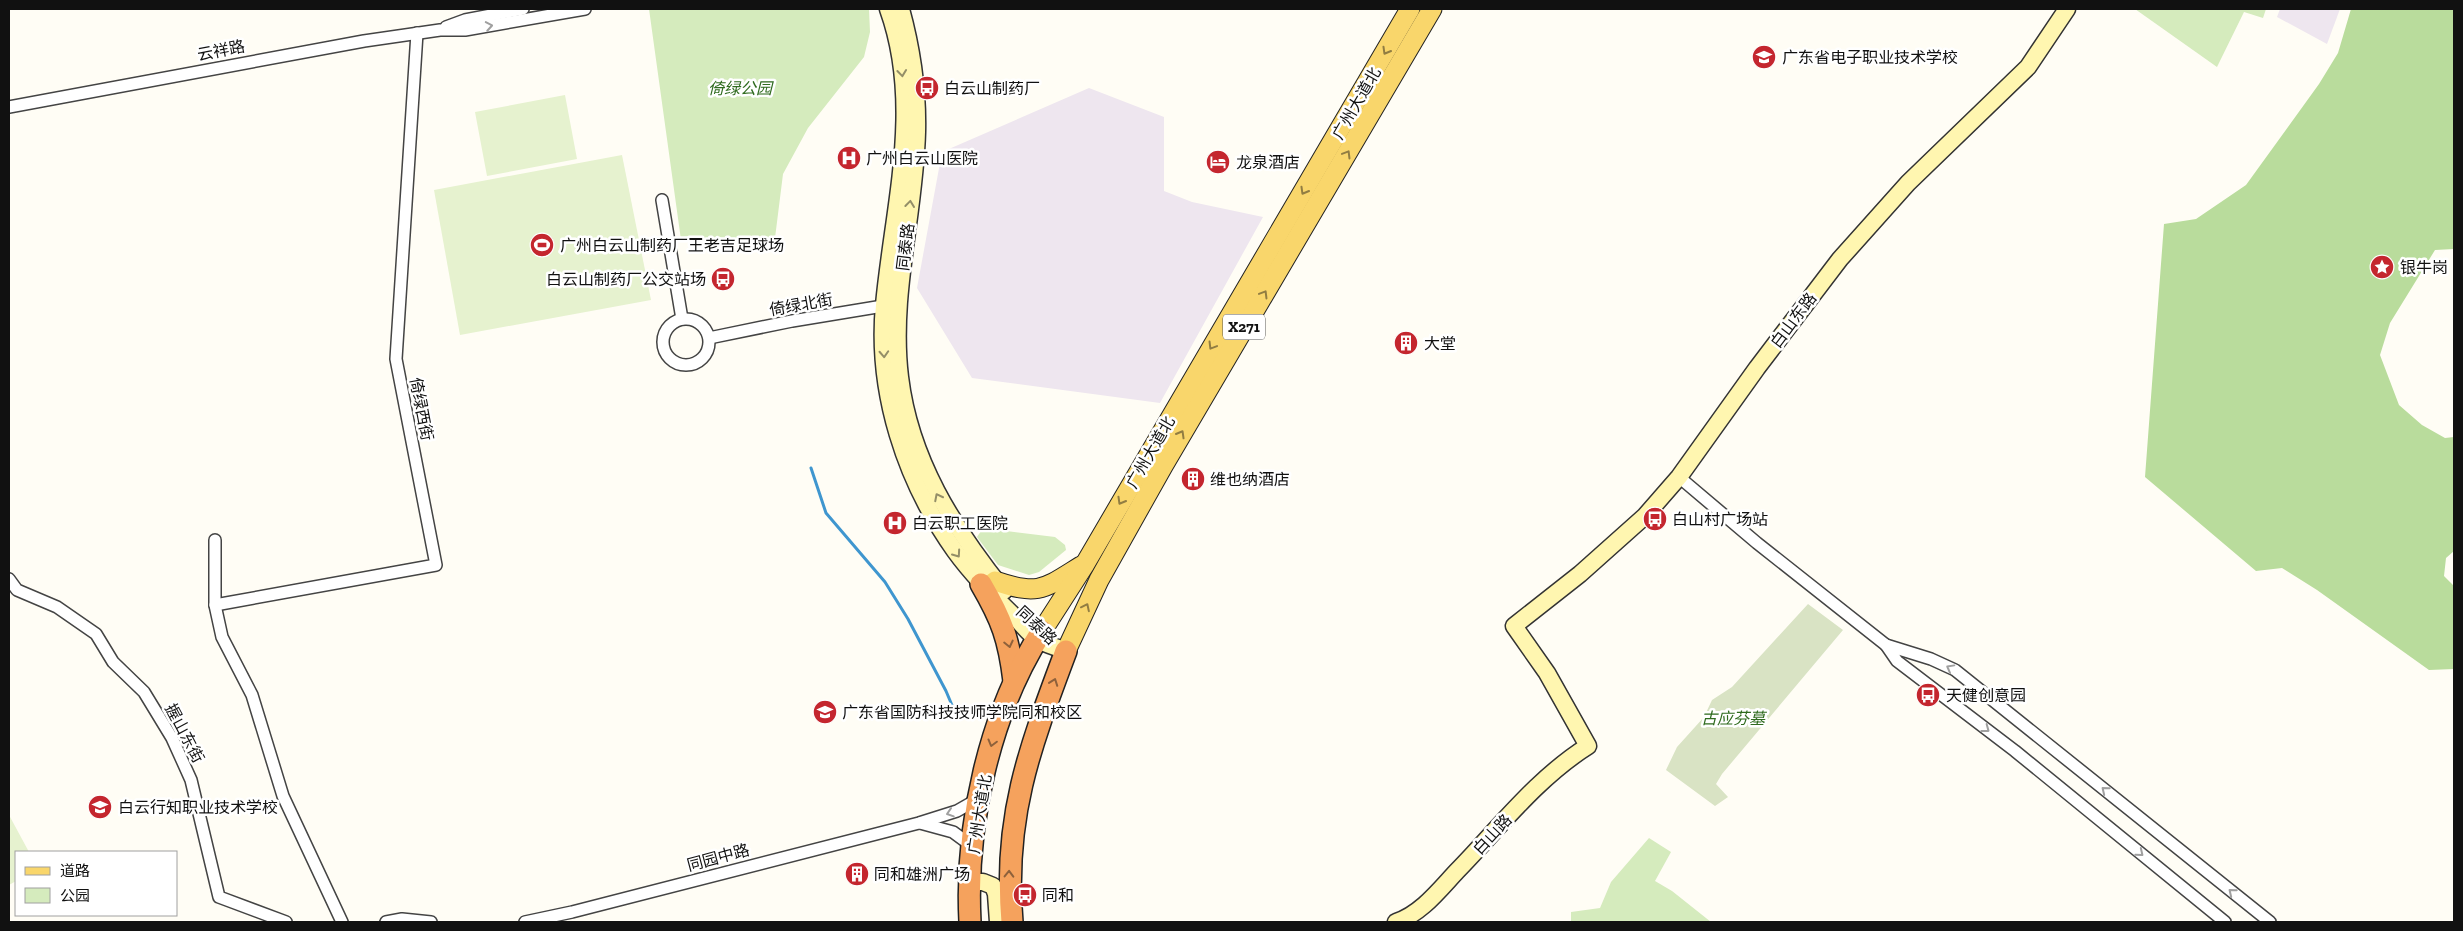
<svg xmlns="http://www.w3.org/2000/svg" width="2463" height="931" font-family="'Zilla Slab','Noto Sans SC',serif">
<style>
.industrial{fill:#eee6ef}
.green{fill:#d5ebbd}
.forest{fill:#b9dc9c}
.cemetery{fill:#d9e3c4}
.pitch{fill:#e6f2cf}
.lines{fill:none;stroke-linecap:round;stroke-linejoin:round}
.stream{stroke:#3f96cf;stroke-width:3}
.street-casing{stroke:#444;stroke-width:14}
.secondary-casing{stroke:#333;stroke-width:19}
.primary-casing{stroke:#222;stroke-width:21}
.highway-casing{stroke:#222;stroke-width:24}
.street{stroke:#fff;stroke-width:11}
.secondary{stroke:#fff6b0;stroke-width:16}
.primary{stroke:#f9d66b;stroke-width:19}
.highway{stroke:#f5a25d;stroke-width:21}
.oneway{stroke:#a0a0a0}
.oneway2{stroke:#917d42}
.oneway3{stroke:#948f68}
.oneway4{stroke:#8e613b}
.labels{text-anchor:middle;stroke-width:5;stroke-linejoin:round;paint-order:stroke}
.shield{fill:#fff;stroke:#585858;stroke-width:1}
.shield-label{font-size:15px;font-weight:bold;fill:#111}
.street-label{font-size:16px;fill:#111;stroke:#fff}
.poi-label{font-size:16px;fill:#111;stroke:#fff;text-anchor:start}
.park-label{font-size:16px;font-style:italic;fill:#2f6b1f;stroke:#fff}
</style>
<rect width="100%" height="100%" fill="#fffdf5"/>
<g class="industrial">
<path d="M2280,9H2340L2327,44L2277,17Z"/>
<path d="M1089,88L1164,117V191L1192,202L1263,217L1160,403L972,378L917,288L942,152Z"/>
</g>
<g class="green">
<path d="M649,9H869L870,32L864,57L808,128L783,174L775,238L681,240Z"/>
<path d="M2135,9H2266L2263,18L2244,12L2217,67Z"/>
<path d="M983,528L1055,537L1065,545L1066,550L1039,572L1029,575L998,565L977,537Z"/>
<path d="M1649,838L1671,852L1655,881L1672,891L1711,922H1571V912L1600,908L1611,882Z"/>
</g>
<path class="forest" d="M2351,9H2454V249L2435,250L2390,323L2380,355L2399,405L2422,425L2445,438L2454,437V551L2446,558L2444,576L2454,586V669L2429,670L2317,590L2282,568L2256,571L2145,477L2164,224L2196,219L2246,185L2319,84L2338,53Z"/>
<path class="cemetery" d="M1808,604L1843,630L1722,774L1716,784L1728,797L1715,806L1666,770L1677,747L1704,717L1712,700L1732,687Z"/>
<g class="pitch">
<path d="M565,95L577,159L487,176L475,112Z"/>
<path d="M622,155L651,300L460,335L434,190Z"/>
<path d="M9,815L29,852H16V881L9,885Z"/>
</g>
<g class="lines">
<path class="stream" d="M811,468L826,513L885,582L908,619L946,691L954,710"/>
<g class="street-casing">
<g id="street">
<path d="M446,27L465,20L523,9"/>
<path d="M9,107L364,41L440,30H465L585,9"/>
<path d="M662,200L682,319"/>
<circle cx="686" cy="342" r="23"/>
<path d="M709,338L792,321L889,305"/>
<path d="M1679,477L1757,543L1886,645L1931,659L1955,670L2270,922"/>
<path d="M215,540V605L222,637L252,695L283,796L342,922"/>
<path d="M9,579L17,590L57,607L96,634L113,662L144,692L172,738L191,780L219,897L286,922"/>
<path d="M215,605L436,565L396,359L417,33"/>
<path d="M1886,645L1897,661L2015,751L2225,922"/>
<path d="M920,823L953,832L972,846"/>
<path d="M386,922L402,919L431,922"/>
<path d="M525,922L572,912L919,823L957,811L978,799"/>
</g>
</g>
<g class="secondary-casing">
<g id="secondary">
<path d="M888,9C923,106 893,207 884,305C876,392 905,481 955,551C973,576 994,597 1016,618C1022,625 1030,635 1037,639C1046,645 1057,647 1066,651"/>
<path d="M901,9C912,49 918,90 917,132C915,214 890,295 900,377C910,460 953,527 1004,591"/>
<path d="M969,882H983L993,886L996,894L998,922"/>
<path d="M1396,922C1421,914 1440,889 1457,871C1499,828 1537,778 1588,746L1547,673L1514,626L1580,574L1645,516L1679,477L1757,368L1840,259L1908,183L2028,67L2067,9"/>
</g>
</g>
<g class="primary-casing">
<g id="primary">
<path d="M995,581C1039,596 1044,589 1081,566"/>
<path d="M1042,631L1085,564L1410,9"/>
<path d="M1066,651L1099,580L1163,466L1432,9"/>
</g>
</g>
<g class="highway-casing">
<g id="highway">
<path d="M981,584C1002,620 1009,639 1014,681"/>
<path d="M970,922C965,824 989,714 1042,631"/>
<path d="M1012,922C1003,817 1030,747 1066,651"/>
</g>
</g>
<use href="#street" class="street"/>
<use href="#secondary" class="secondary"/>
<use href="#primary" class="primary"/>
<use href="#highway" class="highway"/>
</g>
<defs><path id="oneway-chevron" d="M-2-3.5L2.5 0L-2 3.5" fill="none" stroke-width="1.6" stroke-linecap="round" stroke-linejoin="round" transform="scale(1.25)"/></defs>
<g class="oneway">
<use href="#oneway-chevron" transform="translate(489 26) rotate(-10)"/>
<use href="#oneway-chevron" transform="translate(1950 668) rotate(-151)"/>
<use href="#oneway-chevron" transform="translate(1986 729) rotate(37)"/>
<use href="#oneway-chevron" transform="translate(2105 790) rotate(-141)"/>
<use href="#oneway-chevron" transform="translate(950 813) rotate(162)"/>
<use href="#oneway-chevron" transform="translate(2140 853) rotate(39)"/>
<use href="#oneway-chevron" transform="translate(2232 892) rotate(-141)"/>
</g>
<g class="oneway2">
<use href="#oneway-chevron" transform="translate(1386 51) rotate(120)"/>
<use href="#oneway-chevron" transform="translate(1347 154) rotate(-59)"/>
<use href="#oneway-chevron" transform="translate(1304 191) rotate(120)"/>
<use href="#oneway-chevron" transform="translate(1264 294) rotate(-59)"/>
<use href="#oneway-chevron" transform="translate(1212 346) rotate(121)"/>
<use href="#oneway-chevron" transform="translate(1181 434) rotate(-60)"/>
<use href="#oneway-chevron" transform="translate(1121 501) rotate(120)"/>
<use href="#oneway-chevron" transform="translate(1086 607) rotate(-64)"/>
</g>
<g class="oneway3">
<use href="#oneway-chevron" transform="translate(902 73) rotate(84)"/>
<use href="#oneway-chevron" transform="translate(910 204) rotate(-83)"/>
<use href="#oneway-chevron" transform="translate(884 354) rotate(87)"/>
<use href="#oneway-chevron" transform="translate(938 497) rotate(-117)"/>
<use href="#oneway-chevron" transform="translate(957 554) rotate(55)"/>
</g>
<g class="oneway4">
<use href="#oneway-chevron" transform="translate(1009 644) rotate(77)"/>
<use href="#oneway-chevron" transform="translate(1054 682) rotate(-70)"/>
<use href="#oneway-chevron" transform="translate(992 743) rotate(105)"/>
<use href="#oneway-chevron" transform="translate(1009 874) rotate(-89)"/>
</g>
<defs>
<g id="university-disc" transform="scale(1.25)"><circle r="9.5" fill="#c4262e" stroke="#fff"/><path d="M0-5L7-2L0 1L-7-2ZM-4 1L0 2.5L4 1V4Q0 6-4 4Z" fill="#fff"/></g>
<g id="bus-disc" transform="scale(1.25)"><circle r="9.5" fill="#c4262e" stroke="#fff"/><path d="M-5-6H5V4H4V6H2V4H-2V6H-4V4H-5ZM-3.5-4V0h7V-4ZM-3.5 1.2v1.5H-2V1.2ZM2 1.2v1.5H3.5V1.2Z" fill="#fff"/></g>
<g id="hospital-disc" transform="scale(1.25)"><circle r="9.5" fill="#c4262e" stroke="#fff"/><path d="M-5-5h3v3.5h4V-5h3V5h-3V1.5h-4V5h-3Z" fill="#fff"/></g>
<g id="hotel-disc" transform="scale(1.25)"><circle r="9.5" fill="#c4262e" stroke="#fff"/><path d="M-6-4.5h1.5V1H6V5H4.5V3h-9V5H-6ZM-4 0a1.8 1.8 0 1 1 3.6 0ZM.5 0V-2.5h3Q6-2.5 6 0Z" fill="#fff"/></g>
<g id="stadium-disc" transform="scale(1.25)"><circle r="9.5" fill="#c4262e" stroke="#fff"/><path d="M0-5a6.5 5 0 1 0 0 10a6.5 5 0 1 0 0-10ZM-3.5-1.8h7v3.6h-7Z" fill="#fff"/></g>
<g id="sight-disc" transform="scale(1.25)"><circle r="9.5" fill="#c4262e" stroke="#fff"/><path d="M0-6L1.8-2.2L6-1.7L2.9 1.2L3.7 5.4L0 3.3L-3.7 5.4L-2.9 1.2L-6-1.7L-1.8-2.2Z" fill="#fff"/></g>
<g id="building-disc" transform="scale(1.25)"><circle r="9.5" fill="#c4262e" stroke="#fff"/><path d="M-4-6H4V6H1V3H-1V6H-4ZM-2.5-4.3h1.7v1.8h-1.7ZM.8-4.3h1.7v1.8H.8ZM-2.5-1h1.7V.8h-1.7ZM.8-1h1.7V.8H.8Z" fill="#fff"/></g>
<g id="school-disc" transform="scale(1.25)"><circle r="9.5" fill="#c4262e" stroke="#fff"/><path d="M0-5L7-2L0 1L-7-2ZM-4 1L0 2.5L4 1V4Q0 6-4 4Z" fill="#fff"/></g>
</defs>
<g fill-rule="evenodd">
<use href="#university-disc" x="1764" y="57"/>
<use href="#bus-disc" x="927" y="88"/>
<use href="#hospital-disc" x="849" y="158"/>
<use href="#hotel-disc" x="1218" y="162"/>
<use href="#stadium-disc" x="542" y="245"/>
<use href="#sight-disc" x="2382" y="267"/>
<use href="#bus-disc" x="723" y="279"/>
<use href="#building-disc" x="1406" y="343"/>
<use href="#building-disc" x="1193" y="479"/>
<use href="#bus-disc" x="1655" y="519"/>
<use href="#hospital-disc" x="895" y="523"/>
<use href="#bus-disc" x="1928" y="695"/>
<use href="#school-disc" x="825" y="712"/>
<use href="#school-disc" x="100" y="807"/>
<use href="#building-disc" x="857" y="874"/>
<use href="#bus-disc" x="1025" y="895"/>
</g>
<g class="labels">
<rect class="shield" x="1223" y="314.5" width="42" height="25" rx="4"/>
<g class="shield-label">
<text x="1244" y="332">X271</text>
</g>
<g class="street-label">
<text transform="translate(221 50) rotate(-11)" y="6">云祥路</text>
<text transform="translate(1356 103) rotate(-60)" y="6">广州大道北</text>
<text transform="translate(905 247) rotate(-83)" y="6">同泰路</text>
<text transform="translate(801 304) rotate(-10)" y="6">倚绿北街</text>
<text transform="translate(1793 320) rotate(-53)" y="6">白山东路</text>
<text transform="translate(422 409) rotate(79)" y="6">倚绿西街</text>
<text transform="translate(1150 452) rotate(-60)" y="6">广州大道北</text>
<text transform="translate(1037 625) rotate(43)" y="6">同泰路</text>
<text transform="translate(185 733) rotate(62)" y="6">握山东街</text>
<text transform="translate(979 814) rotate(-81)" y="6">广州大道北</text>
<text transform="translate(1492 834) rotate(-47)" y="6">白山路</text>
<text transform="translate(718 857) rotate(-15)" y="6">同园中路</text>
</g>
<g class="poi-label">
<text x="1782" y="63">广东省电子职业技术学校</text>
<text x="944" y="94">白云山制药厂</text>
<text x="866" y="164">广州白云山医院</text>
<text x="1236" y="168">龙泉酒店</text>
<text x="560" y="251">广州白云山制药厂王老吉足球场</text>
<text x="2400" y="273">银牛岗</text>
<text x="706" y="285" text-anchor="end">白云山制药厂公交站场</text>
<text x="1424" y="349">大堂</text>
<text x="1210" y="485">维也纳酒店</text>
<text x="1672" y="525">白山村广场站</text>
<text x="912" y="529">白云职工医院</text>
<text x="1946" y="701">天健创意园</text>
<text x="842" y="718">广东省国防科技技师学院同和校区</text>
<text x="118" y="813">白云行知职业技术学校</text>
<text x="874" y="880">同和雄洲广场</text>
<text x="1042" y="901">同和</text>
</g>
<g class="park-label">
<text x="740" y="94">倚绿公园</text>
<text x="1733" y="724">古应芬墓</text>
</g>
</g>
<rect width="2463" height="931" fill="none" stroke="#111111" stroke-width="20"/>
<rect x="15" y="851" width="162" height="65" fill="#ffffff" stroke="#a0a0a0"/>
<rect x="25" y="867" width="25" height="8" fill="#f9d66b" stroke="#a0a0a0"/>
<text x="60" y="876" font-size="15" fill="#111111">道路</text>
<rect x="25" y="888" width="25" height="15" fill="#d5ebbd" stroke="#a0a0a0"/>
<text x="60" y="901" font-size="15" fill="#111111">公园</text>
</svg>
